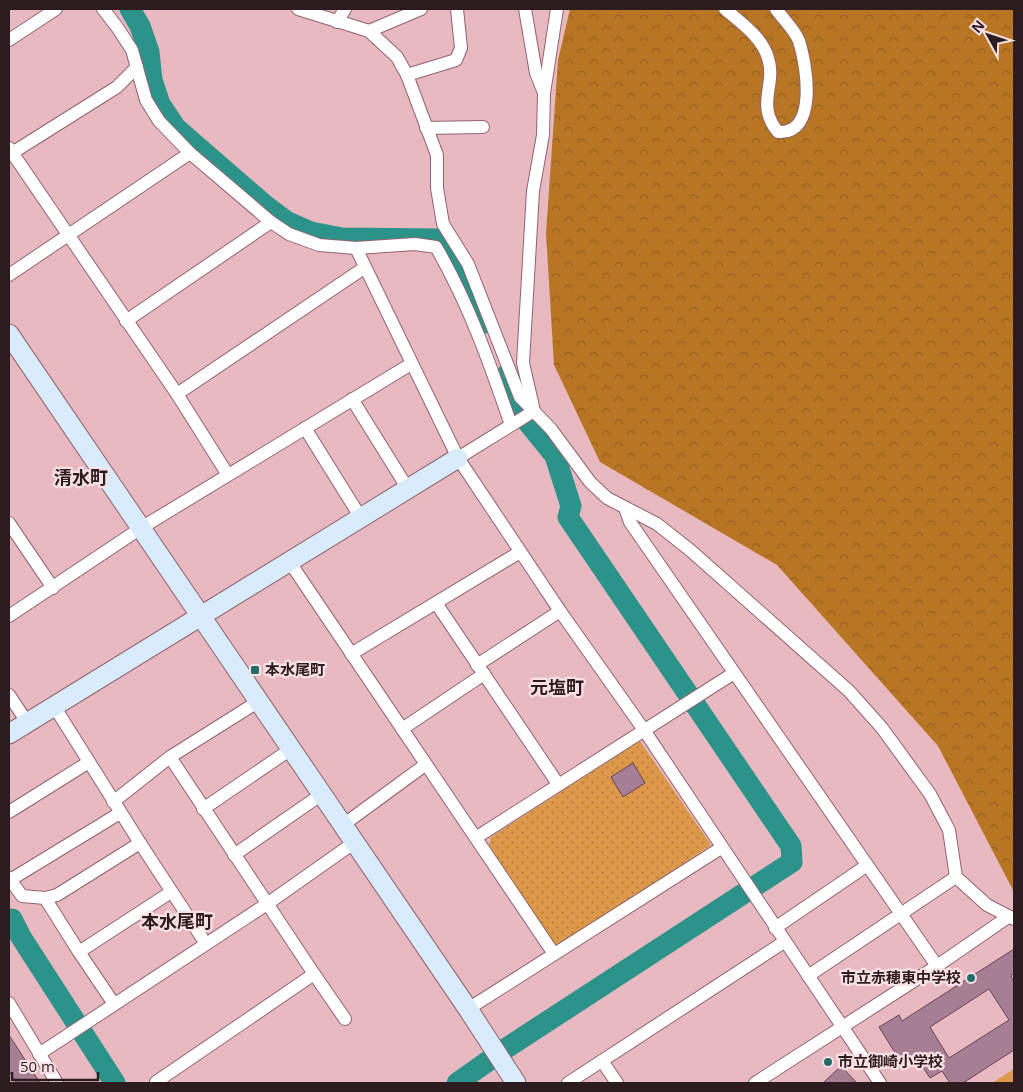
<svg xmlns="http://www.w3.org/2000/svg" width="1023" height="1092" font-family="'Open Sans','Noto Sans JP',sans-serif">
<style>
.green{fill:#de984a}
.forest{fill:url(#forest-crowns)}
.park{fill:url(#park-dots)}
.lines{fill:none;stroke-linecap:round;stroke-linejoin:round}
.stream{stroke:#2b938a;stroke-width:4}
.river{stroke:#2b938a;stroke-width:21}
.building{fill:#a77f94;stroke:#674356;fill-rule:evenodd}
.street-casing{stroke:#90646d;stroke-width:14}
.secondary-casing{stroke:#90646d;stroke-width:21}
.street{stroke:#fff;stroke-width:12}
.secondary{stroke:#d9ecfe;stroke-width:19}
.poi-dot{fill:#246d67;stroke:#fae1e5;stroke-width:2}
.labels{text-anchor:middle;stroke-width:4.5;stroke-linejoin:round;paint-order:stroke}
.poi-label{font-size:15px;font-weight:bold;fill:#2d1c1f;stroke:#fae1e5;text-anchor:start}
.quarter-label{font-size:18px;font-weight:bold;fill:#2d1c1f;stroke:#fae1e5}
</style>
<defs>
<pattern id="forest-crowns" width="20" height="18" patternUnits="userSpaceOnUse" patternTransform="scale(1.25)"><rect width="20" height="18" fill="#b87624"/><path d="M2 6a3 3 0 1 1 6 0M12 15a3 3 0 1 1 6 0" fill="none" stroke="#96601f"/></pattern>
<pattern id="park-dots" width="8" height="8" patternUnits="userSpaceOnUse" patternTransform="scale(1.25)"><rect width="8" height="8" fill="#de984a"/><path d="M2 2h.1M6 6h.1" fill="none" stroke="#b47b3d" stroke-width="1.8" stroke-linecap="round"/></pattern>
</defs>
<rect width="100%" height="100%" fill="#e9b9c1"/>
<path class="green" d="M1014,1069V1083H992Z"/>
<path class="forest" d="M570,9H1014V892L938,746L777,565L600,462L554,365L546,233L558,60Z"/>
<path class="park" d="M640,741L711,845L563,945L555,944L489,845L491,837Z"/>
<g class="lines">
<path class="stream" d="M9,917L12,919"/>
<g class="river">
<path d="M130,9L140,26L149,52L152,80L160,104L176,128L266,206L286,221L311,232L342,238L440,239L465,277L486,323"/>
<path d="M12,919L21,937L115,1083"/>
<path d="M457,1083L508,1047L792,862L791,846L568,517L571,506L555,456L521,414L506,375"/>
</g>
</g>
<g class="building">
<path d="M633,763L645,783L623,797L611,777Z"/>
<path d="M1014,949V973L1011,976L1014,982V1050L963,1083H950L942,1071L930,1078L917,1058L904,1067L879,1027L899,1015L902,1021ZM989,989L1009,1020L949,1058L930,1027Z"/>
<path d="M9,1035L40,1083H17L9,1071Z"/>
<path d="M841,1066L857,1083H823Z"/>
</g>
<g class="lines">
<g class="street-casing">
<g id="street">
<path d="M103,9L117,27L132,50L146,100L159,121L190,153L271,222L289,234L319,245L356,248L415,244L436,247C469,304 490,364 511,425"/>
<path d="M298,9L369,31L397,57L407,75L437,155V188L443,224L468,264L520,397L551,429L590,482L607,498L657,524L690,550L849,691L882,728L930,794L949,830L956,877L987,905L1014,919"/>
<path d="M525,9L536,73L544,93"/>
<path d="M725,9C741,23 762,37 768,58C777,85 755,104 778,132C818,135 807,66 799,41C795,30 783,19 776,9"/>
<path d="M337,22L345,9"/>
<path d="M369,31L421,9"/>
<path d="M9,40L56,9"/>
<path d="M407,75L456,60L461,48L457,9"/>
<path d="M426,128L483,127"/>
<path d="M9,148L177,394L228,475"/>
<path d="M12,153L117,87L137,67"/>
<path d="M356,248L458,458L560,611L644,730L880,1083"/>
<path d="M9,275L190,153"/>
<path d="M126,321L271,222"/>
<path d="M177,394L364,268"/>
<path d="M352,399L408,489"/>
<path d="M534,411L523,363L533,191L543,135L544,93L557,9"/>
<path d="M305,428L361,518"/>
<path d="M458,458L534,411"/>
<path d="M625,508L630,522L937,966"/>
<path d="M9,523L53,588"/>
<path d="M289,561L554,954"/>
<path d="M436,603L558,784"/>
<path d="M9,616L141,528L411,364"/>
<path d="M351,654L520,552"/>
<path d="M477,665L560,611"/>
<path d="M9,695L27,722"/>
<path d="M402,729L484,674"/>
<path d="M113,802L170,757L259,701"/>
<path d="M203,809L291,749"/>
<path d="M9,812L89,762"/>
<path d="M343,825L425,765"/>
<path d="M477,837L734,673"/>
<path d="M140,843L206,944"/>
<path d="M234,855L322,794"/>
<path d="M9,878L22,896L45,898L57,895L140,843L54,706"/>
<path d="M10,880L120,813"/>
<path d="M45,898L79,952L114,1004"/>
<path d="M775,928L866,866"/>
<path d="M79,952L171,892"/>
<path d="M314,974L345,1019"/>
<path d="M808,976L956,877"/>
<path d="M9,1003L57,1083"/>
<path d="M468,1009L721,848"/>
<path d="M39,1054L267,904L355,842"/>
<path d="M602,1061L617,1083"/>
<path d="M156,1082L314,974L170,757"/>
<path d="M568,1083L784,942"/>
<path d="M755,1083L937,966L1008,917"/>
</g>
</g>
<g class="secondary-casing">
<g id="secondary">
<path d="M9,334L468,1009L516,1083"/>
<path d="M9,734L458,458"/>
</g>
</g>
<use href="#street" class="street"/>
<use href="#secondary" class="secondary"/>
</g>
<g class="poi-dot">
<rect x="250" y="665" width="10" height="10" rx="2.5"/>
<circle cx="971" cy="978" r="5"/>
<circle cx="828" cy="1062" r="5"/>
</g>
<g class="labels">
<g class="poi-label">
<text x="265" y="675">本水尾町</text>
<text x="961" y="983" text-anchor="end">市立赤穂東中学校</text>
<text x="838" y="1067">市立御崎小学校</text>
</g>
<g class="quarter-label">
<text x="81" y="484">清水町</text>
<text x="557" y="694">元塩町</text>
<text x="177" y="928">本水尾町</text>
</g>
</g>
<rect width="1023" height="1092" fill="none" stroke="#2d1c1f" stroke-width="20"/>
<g transform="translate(988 35) rotate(310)" stroke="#fae1e5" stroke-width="4" paint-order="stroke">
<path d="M0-4L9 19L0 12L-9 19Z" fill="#2d1c1f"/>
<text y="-8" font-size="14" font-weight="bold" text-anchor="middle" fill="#2d1c1f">N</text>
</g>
<path d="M12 1072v8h86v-8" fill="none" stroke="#2d1c1f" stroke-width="2.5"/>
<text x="20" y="1072" font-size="15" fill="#2d1c1f" stroke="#fae1e5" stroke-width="4" paint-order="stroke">50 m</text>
</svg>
